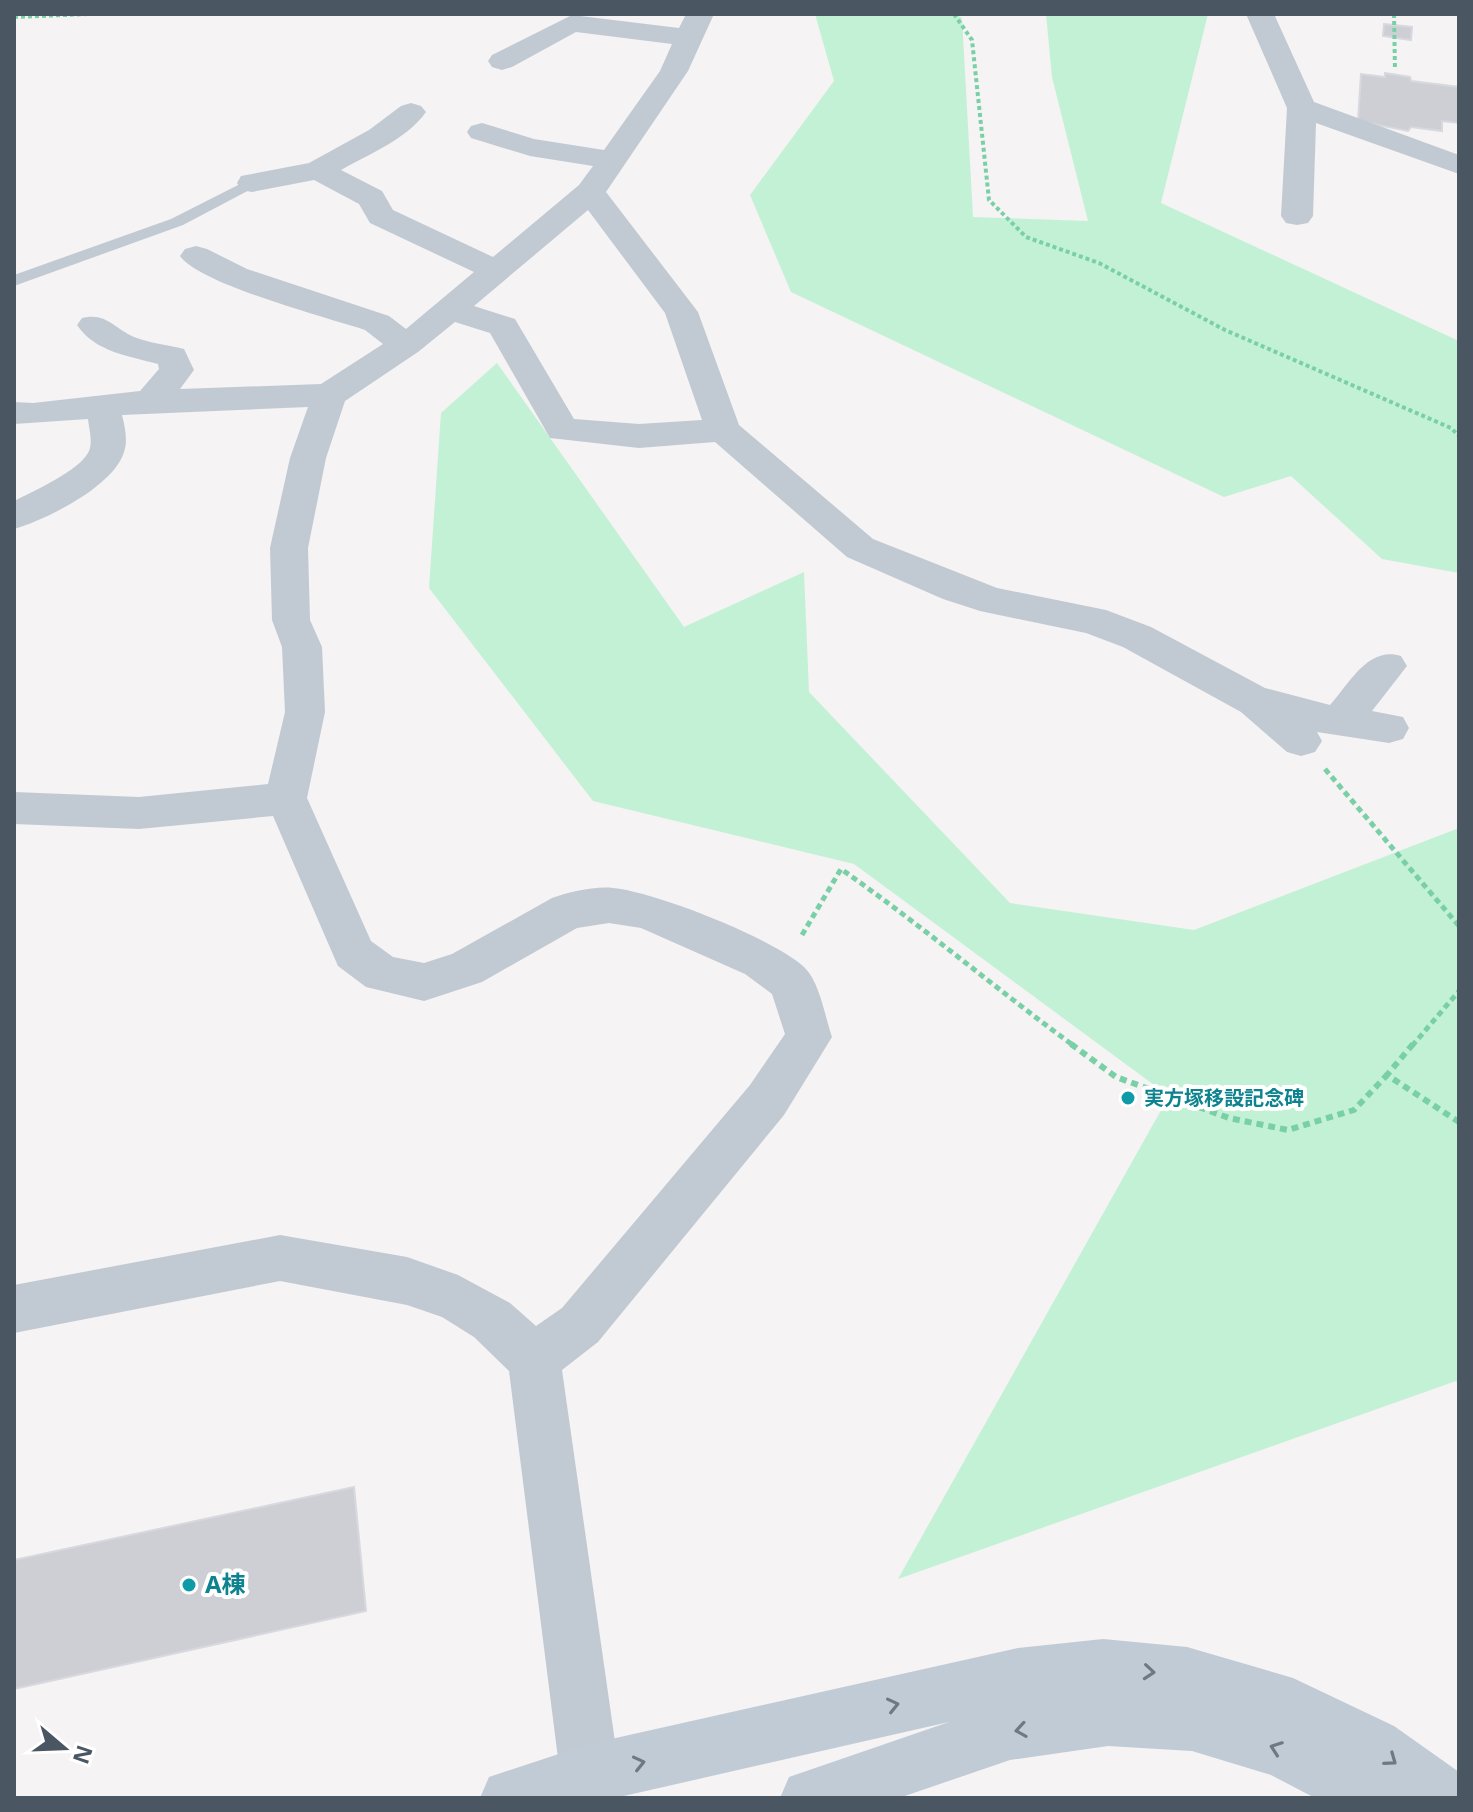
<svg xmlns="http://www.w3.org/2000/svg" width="1473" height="1812" font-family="'Noto Sans','Noto Sans JP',sans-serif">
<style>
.green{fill:#c3f1d5}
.building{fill:#cdcfd5;stroke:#d7d9de;stroke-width:2}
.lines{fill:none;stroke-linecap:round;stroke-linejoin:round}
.path-far2{stroke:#7ad0a6;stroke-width:4;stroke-dasharray:4 3;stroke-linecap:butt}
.path-far1{stroke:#7ad0a6;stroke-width:5;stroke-dasharray:6 4;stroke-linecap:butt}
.path{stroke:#7ad0a6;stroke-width:6;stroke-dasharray:7 5;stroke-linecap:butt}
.lane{fill:#c1cad2;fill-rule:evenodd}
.street{fill:#c1cad2;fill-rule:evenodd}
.secondary{fill:#c1cbd6;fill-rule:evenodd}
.oneway{stroke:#6e7984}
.culture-dot{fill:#0f9aa8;stroke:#fff;stroke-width:3}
.labels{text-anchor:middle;stroke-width:8;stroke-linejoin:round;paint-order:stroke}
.culture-label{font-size:20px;font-weight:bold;fill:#0d838f;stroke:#fff;text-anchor:start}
.near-culture-label{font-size:24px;font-weight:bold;fill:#0d838f;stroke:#fff;text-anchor:start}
</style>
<rect width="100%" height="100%" fill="#f5f3f3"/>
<g class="green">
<path d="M815,14H955L962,18L973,217L1088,221L1052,77L1046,14H1208L1161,203L1459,341V573L1382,559L1291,476L1224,497L791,292L750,195L834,81Z"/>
<path d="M497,363L684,627L804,572L809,692L1010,903L1194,930L1459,828V1385L1456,1381L898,1579L1169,1096L854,864L593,801L429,588L441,413Z"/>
</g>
<g class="building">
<path d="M1384,24L1412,27L1411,40L1383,36Z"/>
<path d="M1385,73L1410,77L1411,81L1459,87V123L1442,121V131L1411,127L1408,131L1358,121L1361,74L1385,77Z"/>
<path d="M354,1487L366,1611L14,1689V1560Z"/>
</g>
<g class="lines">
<g class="path-far2">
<path d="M954,14L972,40L989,200L1026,237L1099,263L1225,330L1451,428L1459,436"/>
<path d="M1394,14L1395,70"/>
<path d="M14,17L89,14"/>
</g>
<g class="path-far1">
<path d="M1325,769L1459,926"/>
<path d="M802,935L841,869C921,925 995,988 1074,1046"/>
<path d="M1412,1046L1459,991"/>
</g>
<g class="path">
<path d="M1071,1044L1116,1077L1229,1118L1288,1130L1354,1110L1387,1075"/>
<path d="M1413,1044L1387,1075L1459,1122"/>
</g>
<path class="lane" d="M252,178L260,183L257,186L183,225L14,286V275L171,219Z"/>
<g class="street">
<path d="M686,14H714L688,71L606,192L698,312L739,425L873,539L997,588L1106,610L1151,627L1265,688L1330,705C1350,683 1368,646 1401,656L1407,666L1372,711L1403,717L1409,728L1403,739L1389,743L1317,732L1322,741L1315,752L1301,756L1287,752L1241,712L1123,647L1086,633L980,611L943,599L847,557L715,442L639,448L550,438L490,333L455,322L418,352L345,401L326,458L308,548L310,620L322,647L325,712L307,798L371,941L393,957L424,963L452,954L552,898C570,892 594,886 613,888C656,892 775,939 805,968C820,983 825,1017 832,1037L784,1115L598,1342L562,1370L623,1798H563L509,1371L474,1337L442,1317L407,1305L280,1281L14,1333V1285L280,1235L407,1257L458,1275L510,1303L536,1326L562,1308L750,1085L785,1034L772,994L745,974L641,928L609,923L577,928L482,982L424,1001L366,987L338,966L273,816L139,829L14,824V792L139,797L268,784L285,712L282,647L272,620L270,548L290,458L308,407L122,415C125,427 128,441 124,452C114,486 46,520 14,529V501C32,492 81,470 89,451C93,442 89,429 88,419L14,424V402L33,403L140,391L159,369L158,364C129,356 95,352 77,325L82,318C106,312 114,328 134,337C149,343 168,345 184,349L194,370L180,389L321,384L383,344L365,330C328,318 199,284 180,256L185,249L196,246L207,249L247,269L389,316L406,329L474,272L370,223L359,204L314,180L252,192L241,190L237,183L241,176L309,163L369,130L401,106L411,103L421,106L426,112C407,139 369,154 341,170L382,191L393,210L493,257L579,185L593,166L530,156L471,138L467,132L471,126L482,123L534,139L604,150L660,71L672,44L576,32L512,67L502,70L492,67L488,61L492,55L572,15L679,28ZM588,210L665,313L702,420L639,424L574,419L515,319L474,306Z"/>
<path d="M1246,14H1274L1314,102L1459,155V174L1316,123L1313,216L1308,223L1297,225L1286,223L1281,216L1287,108Z"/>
</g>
<path class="secondary" d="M1103,1639L1187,1647L1293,1678L1394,1726L1459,1772V1798H1315L1271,1775L1192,1751L1108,1746L1010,1760L899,1798H780L789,1777L949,1722L615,1798H480L489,1777L589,1744L1018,1648Z"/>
</g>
<defs><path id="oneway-chevron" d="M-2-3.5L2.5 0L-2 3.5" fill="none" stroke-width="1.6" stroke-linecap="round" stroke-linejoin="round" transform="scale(2)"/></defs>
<g class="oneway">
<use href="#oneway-chevron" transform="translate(1149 1672) rotate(5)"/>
<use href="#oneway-chevron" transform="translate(893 1705) rotate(-13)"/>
<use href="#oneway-chevron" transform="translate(1021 1730) rotate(171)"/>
<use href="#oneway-chevron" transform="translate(1276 1748) rotate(-160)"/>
<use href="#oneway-chevron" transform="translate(1391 1760) rotate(36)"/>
<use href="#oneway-chevron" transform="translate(639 1763) rotate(-13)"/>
</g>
<g class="culture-dot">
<circle cx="1128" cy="1098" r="8"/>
<circle cx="189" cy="1585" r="8"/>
</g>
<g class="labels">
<g class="culture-label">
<text x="1144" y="1105">実方塚移設記念碑</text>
</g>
<g class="near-culture-label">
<text x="205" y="1593">A棟</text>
</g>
</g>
<rect width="1473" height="1812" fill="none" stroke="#4a5661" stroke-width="32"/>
<g transform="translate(64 1748) rotate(109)" stroke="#ffffff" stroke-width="6" paint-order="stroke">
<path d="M0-6L14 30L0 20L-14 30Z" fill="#4a5661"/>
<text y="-12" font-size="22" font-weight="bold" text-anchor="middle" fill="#4a5661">N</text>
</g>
</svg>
